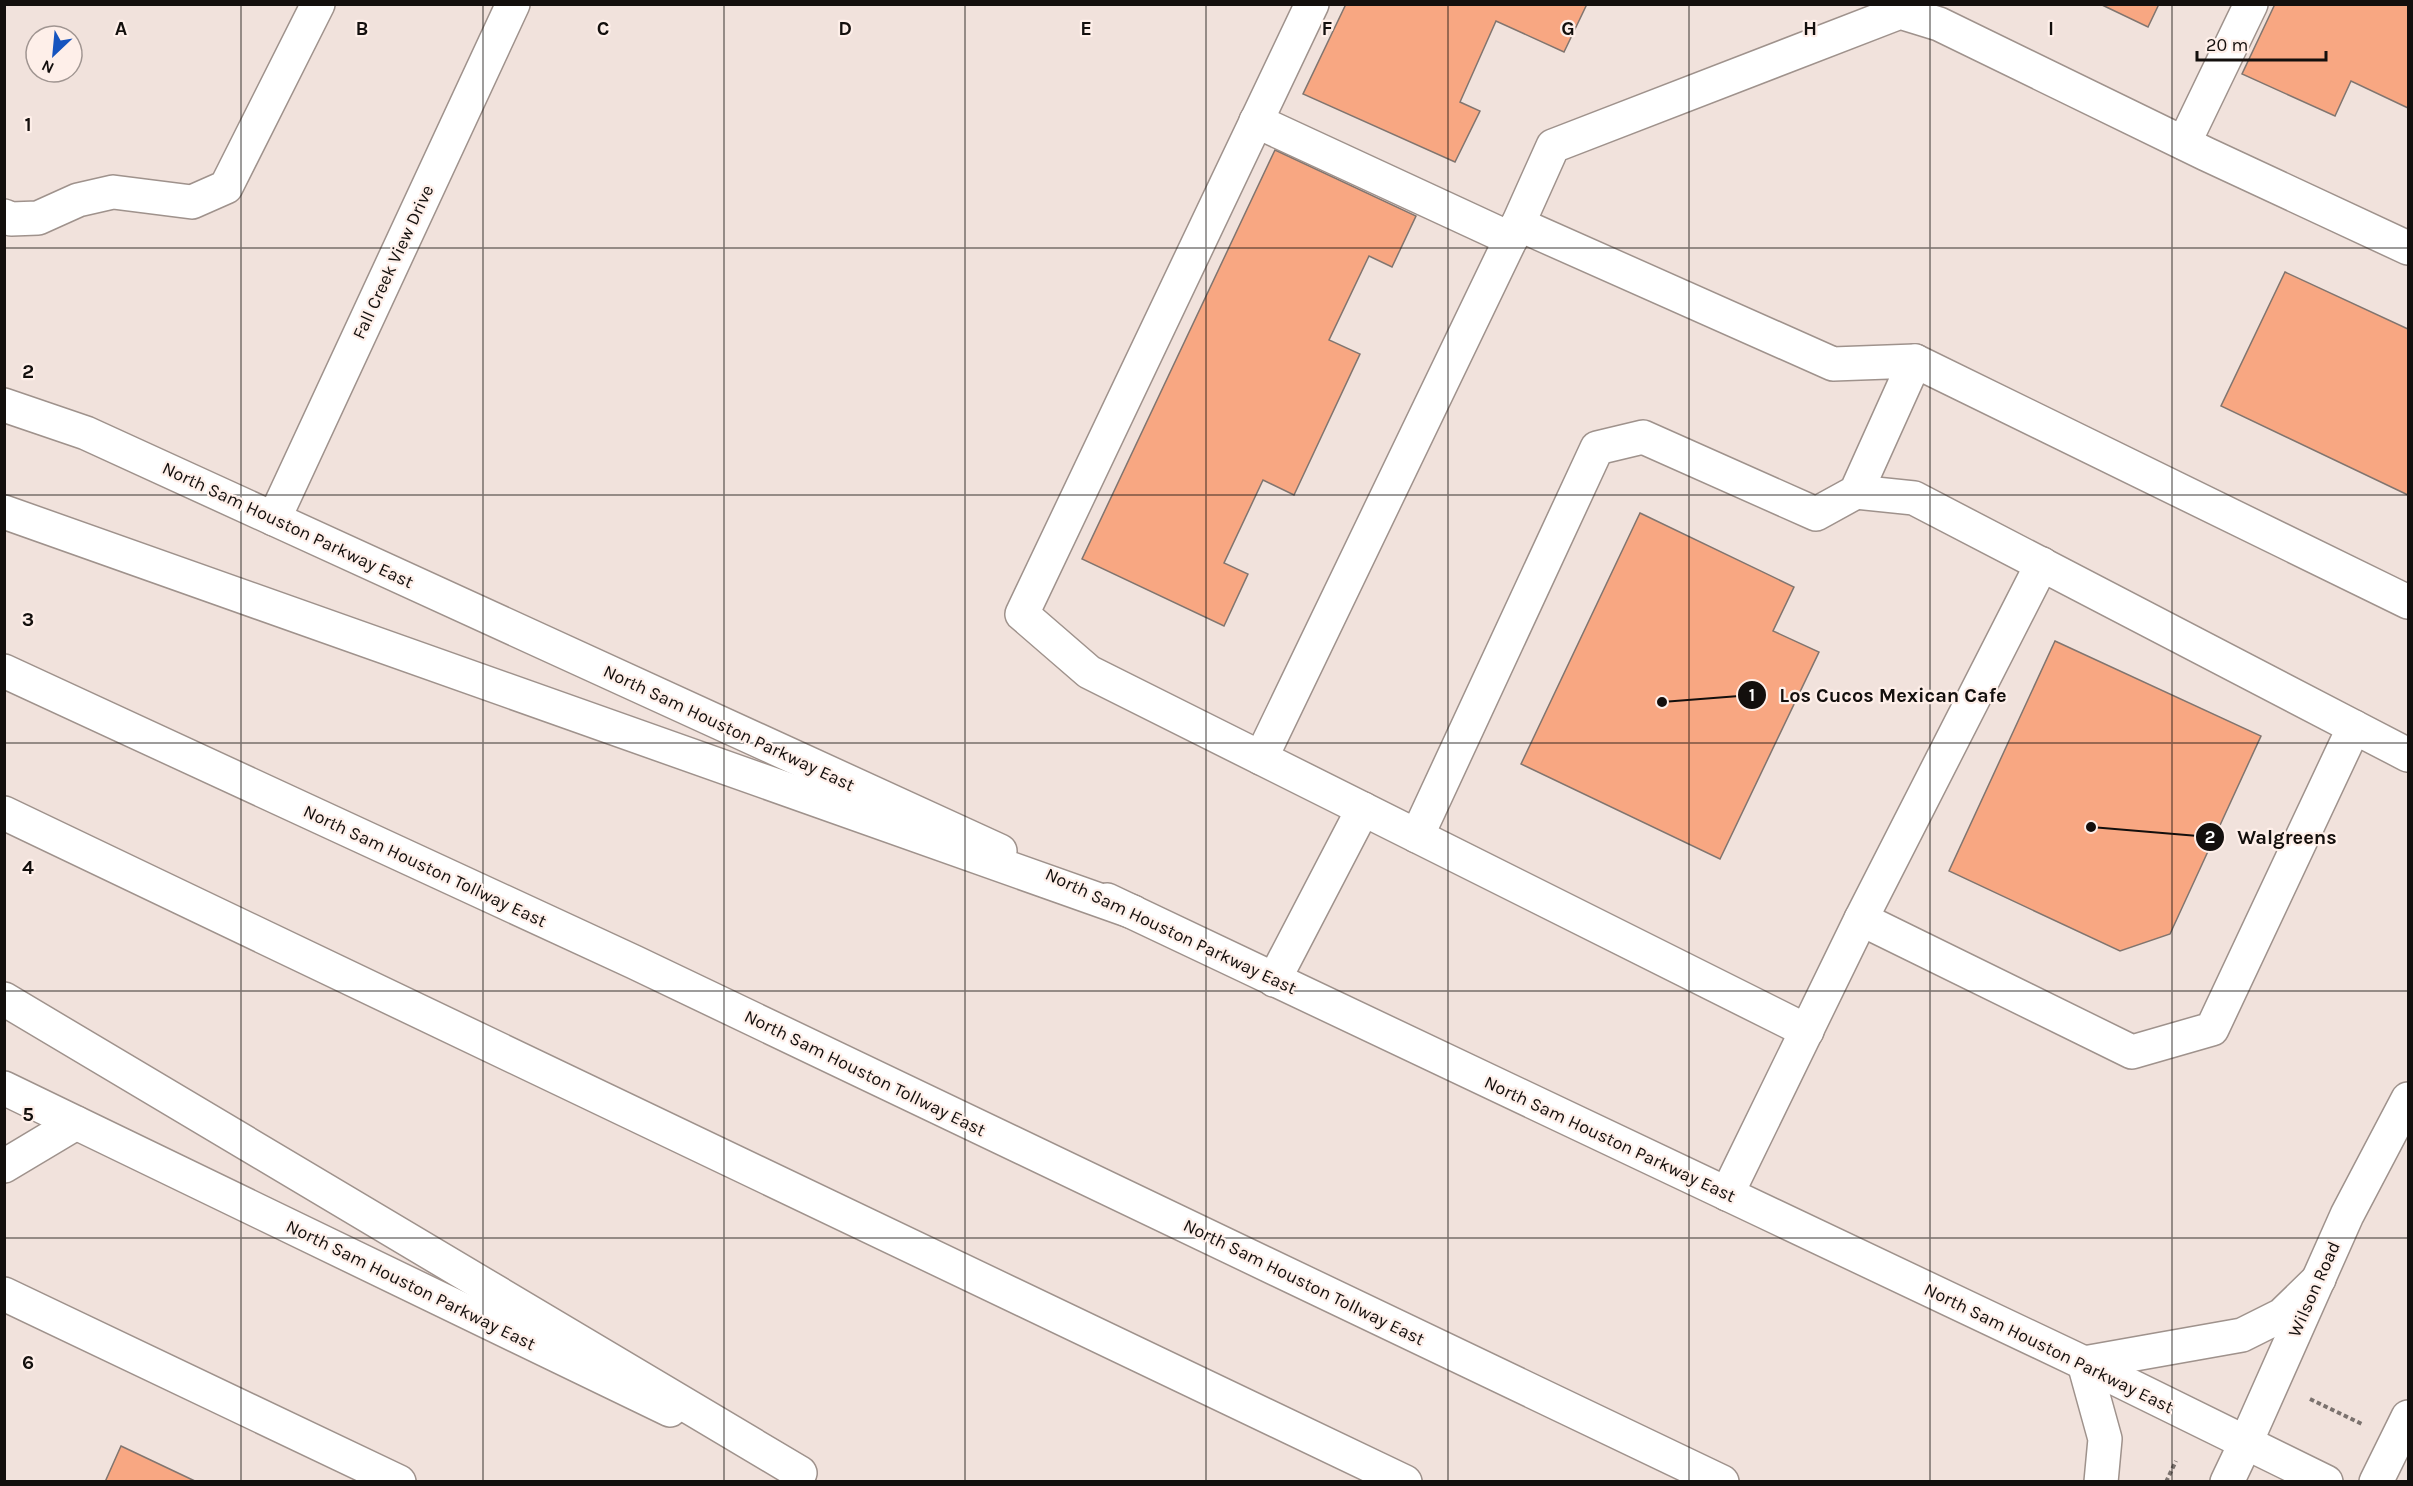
<svg xmlns="http://www.w3.org/2000/svg" width="2413" height="1486" font-family="Karla,sans-serif">
<style>
.building{fill:#f8a782;stroke:#81756f;stroke-width:1.5}
.lines{fill:none;stroke-linecap:round;stroke-linejoin:round}
.minor-casing{stroke:#9f928c;stroke-width:36}
.major-casing{stroke:#9f928c;stroke-width:36}
.highway-casing{stroke:#9f928c;stroke-width:36}
.path{stroke:#7b726e;stroke-width:4;stroke-dasharray:4.5 3;stroke-linecap:butt}
.minor{stroke:#fff;stroke-width:33}
.major{stroke:#fff;stroke-width:33}
.highway{stroke:#fff;stroke-width:33}
.grid{fill:none;stroke:#130f0d;stroke-width:1.5;stroke-opacity:0.55}
.labels{text-anchor:middle;stroke-width:4.5;stroke-linejoin:round;paint-order:stroke}
.street-label{font-size:18px;fill:#130f0d;stroke:#feefe9}
.grid-label{font-size:20px;text-anchor:middle;font-weight:bold;fill:#130f0d;stroke:#feefe9;stroke-width:4.5;stroke-linejoin:round;paint-order:stroke}
.leader{fill:none;stroke:#130f0d;stroke-width:2}
.callout-dot{fill:#130f0d;stroke:#feefe9;stroke-width:2}
.mark-label{font-size:18px;text-anchor:middle;font-weight:bold;fill:#fff}
.callout-label{font-size:20px;text-anchor:middle;font-weight:bold;fill:#130f0d;stroke:#feefe9;stroke-width:4.5;stroke-linejoin:round;paint-order:stroke}
</style>
<rect width="100%" height="100%" fill="#f1e2dc"/>
<g class="building">
<path d="M1346,4H1587L1564,52L1496,21L1460,102L1480,111L1455,162L1303,94Z"/>
<path d="M2100,4H2159L2148,27Z"/>
<path d="M2275,4H2408V108L2351,81L2335,116L2242,74Z"/>
<path d="M1275,150L1416,216L1392,267L1369,256L1329,340L1360,354L1294,495L1263,480L1224,563L1248,574L1224,626L1082,559Z"/>
<path d="M2285,272L2408,329V495L2221,406Z"/>
<path d="M1640,513L1794,587L1773,631L1819,652L1720,859L1521,764Z"/>
<path d="M2055,641L2261,736L2170,934L2120,951L1949,871Z"/>
<path d="M121,1446L197,1482H105Z"/>
</g>
<g class="lines">
<g class="minor-casing">
<g id="minor">
<path d="M1312,4L1022,614L1089,672L1807,1031"/>
<path d="M1256,121L1511,239"/>
<path d="M2184,143L2251,4"/>
<path d="M4,216L11,219L38,218L78,200L113,192L192,202L226,187L318,4"/>
<path d="M1915,361L2408,602"/>
<path d="M1856,492L1914,498L2354,727L2212,1029L2132,1052L1861,919"/>
<path d="M274,519L513,4"/>
<path d="M2354,727L2408,755"/>
<path d="M1261,758L1518,224L1553,146L1900,12L1939,24L2206,154L2408,248"/>
<path d="M1417,836L1597,448L1643,437L1816,514L1856,492L1915,361L1833,364L1518,224"/>
<path d="M1274,980L1363,809"/>
<path d="M4,1166L76,1123"/>
<path d="M1727,1194L1861,919L2042,564"/>
<path d="M4,1294L399,1482"/>
<path d="M2246,1442L2347,1215L2408,1099"/>
<path d="M2376,1482L2408,1417"/>
</g>
</g>
<g class="major-casing">
<g id="major">
<path d="M4,405L86,433L1000,851"/>
<path d="M1107,900L2084,1363L2326,1482"/>
<path d="M4,1088L670,1410"/>
<path d="M2101,1482L2105,1439L2084,1363L2242,1335L2282,1315L2319,1279"/>
<path d="M2227,1482L2246,1442"/>
</g>
</g>
<g class="highway-casing">
<g id="highway">
<path d="M4,512L1133,912"/>
<path d="M4,671L634,962L1722,1482"/>
<path d="M4,813L1405,1482"/>
<path d="M4,999L800,1473"/>
</g>
</g>
<g class="path">
<path d="M2310,1399L2362,1424"/>
<path d="M2166,1482L2176,1461"/>
</g>
<use href="#minor" class="minor"/>
<use href="#major" class="major"/>
<use href="#highway" class="highway"/>
</g>
<path class="grid" d="M241,4V1482M483,4V1482M724,4V1482M965,4V1482M1206,4V1482M1448,4V1482M1689,4V1482M1930,4V1482M2172,4V1482M4,248H2408M4,495H2408M4,743H2408M4,991H2408M4,1238H2408"/>
<g class="labels">
<g class="street-label">
<text transform="translate(393 262) rotate(-65)" y="6">Fall Creek View Drive</text>
<text transform="translate(288 525) rotate(25)" y="6">North Sam Houston Parkway East</text>
<text transform="translate(729 728) rotate(25)" y="6">North Sam Houston Parkway East</text>
<text transform="translate(425 866) rotate(25)" y="6">North Sam Houston Tollway East</text>
<text transform="translate(1171 931) rotate(25)" y="6">North Sam Houston Parkway East</text>
<text transform="translate(865 1073) rotate(26)" y="6">North Sam Houston Tollway East</text>
<text transform="translate(1610 1139) rotate(25)" y="6">North Sam Houston Parkway East</text>
<text transform="translate(1304 1282) rotate(26)" y="6">North Sam Houston Tollway East</text>
<text transform="translate(411 1285) rotate(26)" y="6">North Sam Houston Parkway East</text>
<text transform="translate(2314 1289) rotate(-66)" y="6">Wilson Road</text>
<text transform="translate(2049 1348) rotate(26)" y="6">North Sam Houston Parkway East</text>
</g>
</g>
<g class="grid-label">
<text x="121" y="35">A</text>
<text x="362" y="35">B</text>
<text x="603" y="35">C</text>
<text x="845" y="35">D</text>
<text x="1086" y="35">E</text>
<text x="1327" y="35">F</text>
<text x="1568" y="35">G</text>
<text x="1810" y="35">H</text>
<text x="2051" y="35">I</text>
<text x="28" y="131">1</text>
<text x="28" y="378">2</text>
<text x="28" y="626">3</text>
<text x="28" y="874">4</text>
<text x="28" y="1121">5</text>
<text x="28" y="1369">6</text>
</g>
<path class="leader" d="M1662 702L1752 695M2091 827L2210 837"/>
<g class="callout-dot">
<circle cx="1662" cy="702" r="6"/>
<circle cx="2091" cy="827" r="6"/>
<circle cx="1752" cy="695" r="15"/>
<circle cx="2210" cy="837" r="15"/>
</g>
<g class="mark-label">
<text x="1752" y="701">1</text>
<text x="2210" y="843">2</text>
</g>
<g class="callout-label">
<text x="1893" y="702">Los Cucos Mexican Cafe</text>
<text x="2287" y="844">Walgreens</text>
</g>
<rect width="2413" height="1486" fill="none" stroke="#130f0d" stroke-width="12"/>
<g transform="translate(54 54) rotate(206)"><circle r="28" fill="#feefe9" stroke="#a09591" stroke-width="1.5"/>
<path d="M0-4.5L10 22L0 15L-10 22Z" fill="#1554bf"/>
<text y="-9" font-size="16" font-weight="bold" text-anchor="middle" fill="#130f0d">N</text>
</g>
<path d="M2197 51v9h129v-9" fill="none" stroke="#130f0d" stroke-width="3"/>
<text x="2206" y="51" font-size="18" fill="#130f0d" stroke="#feefe9" stroke-width="4.5" paint-order="stroke">20 m</text>
</svg>
